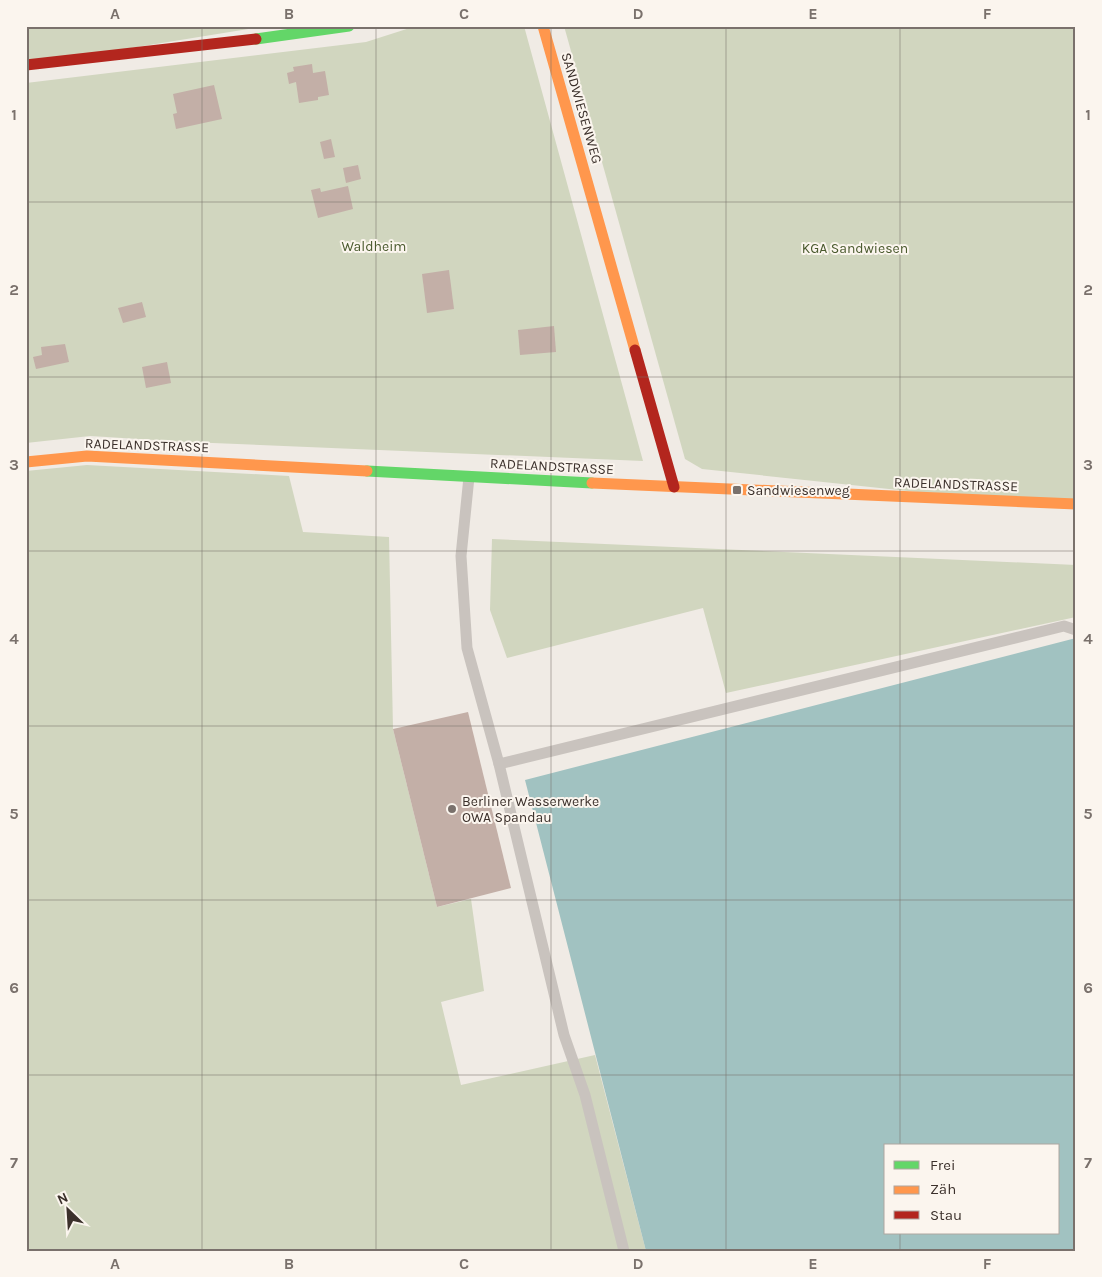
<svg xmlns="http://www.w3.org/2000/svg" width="1102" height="1277" font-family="Karla,sans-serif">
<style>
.green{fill:#d1d6bf}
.water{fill:#a1c2c1;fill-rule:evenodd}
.building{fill:#c3afa7}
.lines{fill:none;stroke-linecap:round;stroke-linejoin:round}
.lane{stroke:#c9c3be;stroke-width:11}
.fast{stroke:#63d668;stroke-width:11}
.slow{stroke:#ff974d;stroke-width:11}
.jam{stroke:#b3261e;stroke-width:11}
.grid{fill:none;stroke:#7a716c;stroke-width:1;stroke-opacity:0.55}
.poi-dot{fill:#7a716c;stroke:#fbf5ee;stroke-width:2}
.labels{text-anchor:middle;stroke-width:4;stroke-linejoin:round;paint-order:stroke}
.street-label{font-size:14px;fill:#3b302b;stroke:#fbf5ee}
.park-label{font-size:14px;fill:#4a5a2e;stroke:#fbf5ee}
.poi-label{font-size:14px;fill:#3b302b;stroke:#fbf5ee;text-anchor:start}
.neatline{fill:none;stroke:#7a716c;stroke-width:2}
.grid-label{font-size:16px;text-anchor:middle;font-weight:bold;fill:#7a716c}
</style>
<rect width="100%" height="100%" fill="#f0ebe5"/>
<g class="green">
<path d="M26,26H266L26,65Z"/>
<path d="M416,26H524L643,461L188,442L90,436L26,443V83L366,42Z"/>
<path d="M564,26H1076V504L1002,501L702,469L685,459Z"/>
<path d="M87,465L289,476L303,532L389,537L393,729L437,907L471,899L484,991L441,1002L461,1085L595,1055L646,1251H26V471Z"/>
<path d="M492,539L1076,565V617L726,693L703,608L507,658L490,610Z"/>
</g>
<path class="water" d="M1076,638V1251H646L525,780ZM886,1146H1058V1233H886Z"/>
<g class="building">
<path d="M312,64L313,73L325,71L329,95L318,97V100L299,103L296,82L289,84L287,73L294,71L293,67Z"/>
<path d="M214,85L222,119L176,129L173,114L177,113L173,94Z"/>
<path d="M331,139L335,157L324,159L320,142Z"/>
<path d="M358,165L361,179L346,183L343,168Z"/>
<path d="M348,186L353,209L318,218L311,190L320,188L321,192Z"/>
<path d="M449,270L454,309L427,313L422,274Z"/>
<path d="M142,302L146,317L123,323L118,308Z"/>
<path d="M554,326L556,352L520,355L518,330Z"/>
<path d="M65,344L69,362L36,369L33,357L42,355L41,347Z"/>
<path d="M167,362L171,383L146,388L142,367Z"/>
<path d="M468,712L511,888L437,907L393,729Z"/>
</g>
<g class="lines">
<g class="lane">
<path d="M469,477L461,556L467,648L499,764L564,1035L585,1095L624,1251"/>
<path d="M499,764L1064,626L1076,630"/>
</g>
<g class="fast">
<path d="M256,39L349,26"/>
<path d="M367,471L592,483"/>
</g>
<g class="slow">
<path d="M543,26L635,350"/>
<path d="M26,462L87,456L367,471"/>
<path d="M592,483L1076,504"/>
</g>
<g class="jam">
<path d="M26,65L256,39"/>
<path d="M635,350L674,487"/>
</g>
</g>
<path class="grid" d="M202,26V1251M376,26V1251M551,26V1251M726,26V1251M900,26V1146M26,202H1076M26,377H1076M26,551H1076M26,726H1076M26,900H1076M26,1075H1076M900,1233V1251"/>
<g class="poi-dot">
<rect x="732" y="485" width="10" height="10" rx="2.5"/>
<circle cx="452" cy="809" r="5"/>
</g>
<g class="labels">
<g class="street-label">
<text transform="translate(582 108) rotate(74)" y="5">SANDWIESENWEG</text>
<text transform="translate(147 445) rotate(2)" y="5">RADELANDSTRASSE</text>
<text transform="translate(552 466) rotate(3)" y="5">RADELANDSTRASSE</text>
<text transform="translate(956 484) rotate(2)" y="5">RADELANDSTRASSE</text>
</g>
<g class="park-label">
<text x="374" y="251">Waldheim</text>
<text x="855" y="253">KGA Sandwiesen</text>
</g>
<g class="poi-label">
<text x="747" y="495">Sandwiesenweg</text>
<text x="462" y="806">Berliner Wasserwerke<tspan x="462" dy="16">OWA Spandau</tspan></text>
</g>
</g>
<rect width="1102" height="1277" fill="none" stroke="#fbf5ee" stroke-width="55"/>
<rect x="884" y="1144" width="175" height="90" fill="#fbf5ee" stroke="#aea6a0"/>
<rect x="894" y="1161" width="25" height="8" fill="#63d668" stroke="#aea6a0"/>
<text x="930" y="1170" font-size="15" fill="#3b302b">Frei</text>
<rect x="894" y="1186" width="25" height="8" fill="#ff974d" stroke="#aea6a0"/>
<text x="930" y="1194" font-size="15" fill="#3b302b">Zäh</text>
<rect x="894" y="1211" width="25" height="8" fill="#b3261e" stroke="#aea6a0"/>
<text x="930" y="1220" font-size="15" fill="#3b302b">Stau</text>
<g transform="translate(68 1210) rotate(335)" stroke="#fbf5ee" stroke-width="4" paint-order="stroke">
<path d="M0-4L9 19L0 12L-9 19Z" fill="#3b302b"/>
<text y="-8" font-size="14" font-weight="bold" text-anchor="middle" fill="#3b302b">N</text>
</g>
<rect x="28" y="28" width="1046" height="1222" class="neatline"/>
<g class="grid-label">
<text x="115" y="19">A</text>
<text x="289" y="19">B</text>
<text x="464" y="19">C</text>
<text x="638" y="19">D</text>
<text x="813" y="19">E</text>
<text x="987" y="19">F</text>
<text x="14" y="120">1</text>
<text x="1088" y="120">1</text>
<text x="14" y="295">2</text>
<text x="1088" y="295">2</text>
<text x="14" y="470">3</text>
<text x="1088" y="470">3</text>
<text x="14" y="644">4</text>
<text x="1088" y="644">4</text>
<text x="14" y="819">5</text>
<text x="1088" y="819">5</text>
<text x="14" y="993">6</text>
<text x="1088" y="993">6</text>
<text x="14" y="1168">7</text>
<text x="1088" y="1168">7</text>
<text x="115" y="1269">A</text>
<text x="289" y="1269">B</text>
<text x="464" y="1269">C</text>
<text x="638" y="1269">D</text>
<text x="813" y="1269">E</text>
<text x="987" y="1269">F</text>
</g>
</svg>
